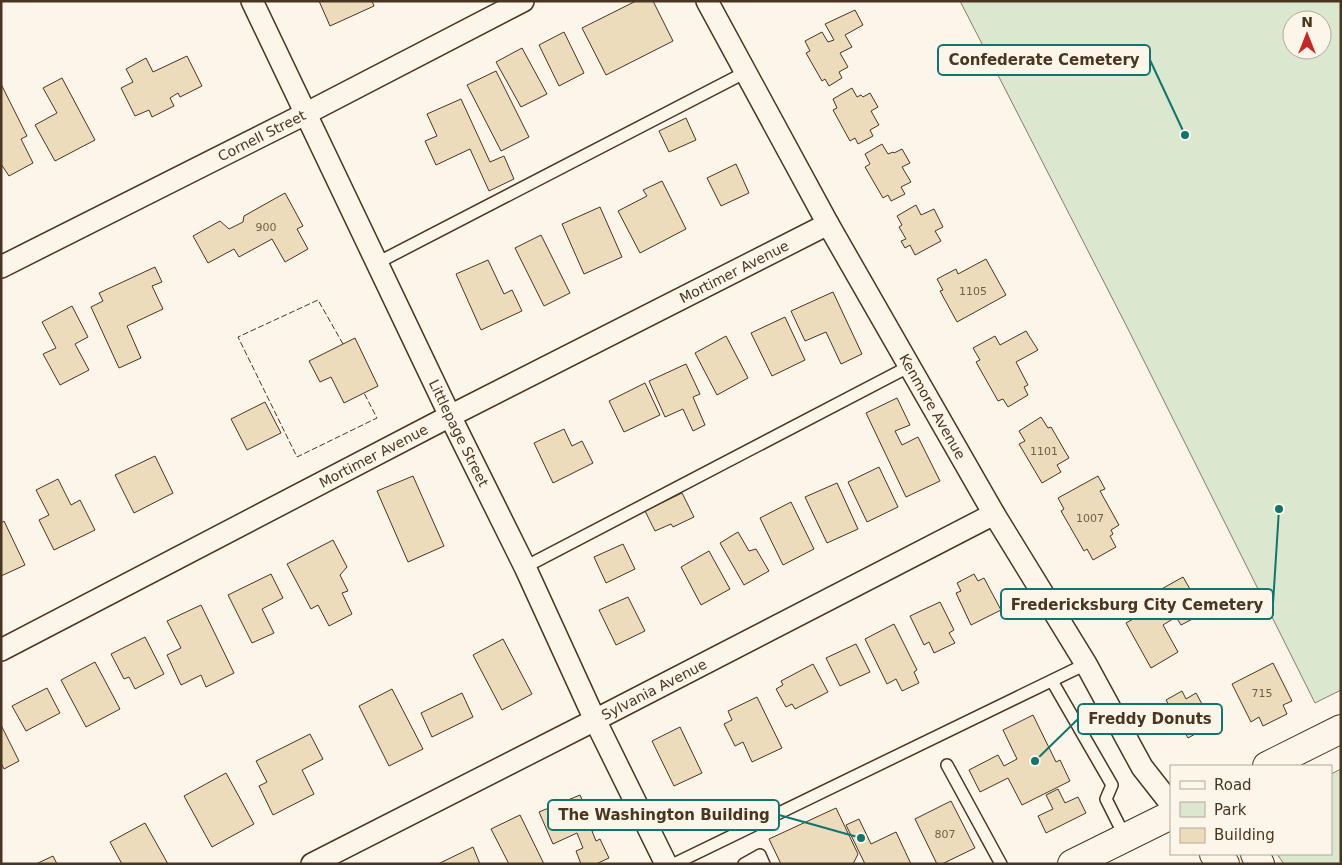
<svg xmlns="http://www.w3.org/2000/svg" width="1342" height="865" font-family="'DejaVu Sans',sans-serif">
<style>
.green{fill:#dce7d0;stroke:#887966;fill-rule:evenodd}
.building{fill:#ecdcbc;stroke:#4a3520}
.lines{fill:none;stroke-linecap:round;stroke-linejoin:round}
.service-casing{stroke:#4a3520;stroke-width:14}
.minor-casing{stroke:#4a3520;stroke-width:24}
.tertiary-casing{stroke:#4a3520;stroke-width:30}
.primary-casing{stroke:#4a3520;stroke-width:30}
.service{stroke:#fbf6e9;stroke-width:11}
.minor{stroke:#fbf6e9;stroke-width:21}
.tertiary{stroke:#fbf6e9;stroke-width:28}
.primary{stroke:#fbf6e9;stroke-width:28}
.fence{stroke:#4a3520;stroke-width:1;stroke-dasharray:6 2.5;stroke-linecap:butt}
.labels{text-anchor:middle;stroke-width:4;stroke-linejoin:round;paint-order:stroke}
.number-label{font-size:11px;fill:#725f47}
.street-label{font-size:14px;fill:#4a3520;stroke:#fbf6e9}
.leader{fill:none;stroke:#0f766e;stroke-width:2}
.callout-dot{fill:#0f766e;stroke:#fbf6e9;stroke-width:2}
.callout{fill:#fbf6e9;stroke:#0f766e;stroke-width:2}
.callout-label{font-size:15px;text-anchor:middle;font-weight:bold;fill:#4a3520}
</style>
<rect width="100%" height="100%" fill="#fbf6e9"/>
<g class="green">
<path d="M960,1H1341V690L1315,703L1127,327ZM1292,20H1322V50H1292Z"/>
<path d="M1341,769V864H1284L1277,854H1331V774Z"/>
</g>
<g class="building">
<path d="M319,1H372L374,6L330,26Z"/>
<path d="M636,1H653L673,41L606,75L582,28Z"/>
<path d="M855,10L863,25L845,35L852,47L840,53L848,67L839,72L842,78L829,86L825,79L822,81L806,53L810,51L805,41L822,32L828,42L834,40L825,24Z"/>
<path d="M564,32L584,73L559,86L539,45Z"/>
<path d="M522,48L547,94L521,107L496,62Z"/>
<path d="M187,56L202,86L180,97L178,93L170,98L174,106L152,117L149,110L135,116L121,88L133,82L126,69L146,58L153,72Z"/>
<path d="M496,71L529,137L501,151L467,85Z"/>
<path d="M62,78L95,140L55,161L35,125L57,113L43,88Z"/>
<path d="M1,84L27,136L21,139L33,163L9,176L1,164Z"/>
<path d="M852,88L857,97L861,95L863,97L870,93L878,107L871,111L879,125L870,130L873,136L858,144L855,138L850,141L833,110L837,108L833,99Z"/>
<path d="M461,99L490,162L504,156L514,179L489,191L470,149L436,165L425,141L437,136L427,114Z"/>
<path d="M686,118L696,140L669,152L659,131Z"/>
<path d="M882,144L888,154L893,152L894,153L902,149L910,163L902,167L911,182L901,187L905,194L891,201L888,195L883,198L865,167L870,164L865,154Z"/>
<path d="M736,164L749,193L721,206L707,178Z"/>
<path d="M662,181L686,229L640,253L618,211L647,196L643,190Z"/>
<path d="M285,193L303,226L297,229L308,249L285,262L272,239L239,257L234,249L208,263L193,236L220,221L229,229L243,222L244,216Z"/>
<path d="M916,205L921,215L934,209L943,227L935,231L941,241L915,255L910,245L905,248L901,241L906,239L899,227L902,225L897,216Z"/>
<path d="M600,207L622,257L584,274L562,224Z"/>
<path d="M541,235L570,293L544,306L515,248Z"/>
<path d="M986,259L1006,295L957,322L940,291L943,290L937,279L956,269L958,274Z"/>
<path d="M488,260L504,294L512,290L522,311L481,330L456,274Z"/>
<path d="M155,267L162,282L152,286L163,309L127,326L141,358L119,368L91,307L103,301L99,293Z"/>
<path d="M833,292L862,354L841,364L826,332L805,341L791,311Z"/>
<path d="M72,306L88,337L75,344L89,370L60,385L43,354L56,348L42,322Z"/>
<path d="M785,317L805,360L772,376L751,333Z"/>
<path d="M1026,331L1038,350L1016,362L1028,385L1024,387L1028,395L1008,407L1003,399L998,401L976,362L980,360L973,348L995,336L1000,345Z"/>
<path d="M726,336L748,378L717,395L695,353Z"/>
<path d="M355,338L378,386L344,403L331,377L320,382L309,361Z"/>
<path d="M686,364L700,394L693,397L705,425L693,431L683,409L665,417L649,381Z"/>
<path d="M645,383L660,415L624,432L609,401Z"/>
<path d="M897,398L910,425L895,431L902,445L918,437L940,481L906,497L866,413Z"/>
<path d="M265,402L281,433L247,450L231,419Z"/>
<path d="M1041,417L1048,428L1051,427L1069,458L1057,465L1061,472L1042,483L1019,444L1025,441L1019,431Z"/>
<path d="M564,429L572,446L582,441L593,463L553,483L534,443Z"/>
<path d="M155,456L173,493L134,513L115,475Z"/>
<path d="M879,467L898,507L867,522L848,482Z"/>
<path d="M413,476L444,546L408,562L377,491Z"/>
<path d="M1098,476L1105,489L1100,491L1119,525L1111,530L1113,534L1110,536L1116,547L1093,560L1087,549L1084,551L1061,511L1064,509L1058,498Z"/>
<path d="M58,479L71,505L80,500L95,530L54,550L39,520L49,515L36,490Z"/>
<path d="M837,483L858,529L827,543L805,497Z"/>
<path d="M682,493L694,517L673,527L671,524L655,531L645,511Z"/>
<path d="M791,502L814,549L783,565L760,518Z"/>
<path d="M4,521L25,565L1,576V523Z"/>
<path d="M738,532L749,551L756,549L769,571L744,585L720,543Z"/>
<path d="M333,540L347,567L340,575L348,591L342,593L352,614L329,626L318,605L311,609L287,564Z"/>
<path d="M623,544L635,569L606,583L594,557Z"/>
<path d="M709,551L730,589L701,605L681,567Z"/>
<path d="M271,574L283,598L262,609L274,633L252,643L228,595Z"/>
<path d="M974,574L978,581L984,578L1001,610L971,625L956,593L961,591L957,583Z"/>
<path d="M1183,577L1204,613L1181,625L1176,617L1163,625L1178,652L1151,668L1126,623L1146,612L1140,601Z"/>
<path d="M628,597L645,631L616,645L599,610Z"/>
<path d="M940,602L954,630L949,633L955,643L934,653L929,642L924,645L910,616Z"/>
<path d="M201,605L234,673L206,687L201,675L181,685L167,655L181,648L167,621Z"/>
<path d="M894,624L917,670L914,672L919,683L902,691L896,679L887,684L865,639Z"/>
<path d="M145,637L164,674L135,689L129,677L124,679L111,654Z"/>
<path d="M503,639L532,694L502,710L473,655Z"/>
<path d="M856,644L870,672L840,686L826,658Z"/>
<path d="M95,662L120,709L86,727L61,680Z"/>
<path d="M1273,663L1292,701L1283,705L1287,714L1263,726L1259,717L1251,722L1232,684Z"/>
<path d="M813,664L828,692L795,709L792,704L786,707L776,689L783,685L781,681Z"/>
<path d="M47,688L60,713L26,731L12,706Z"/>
<path d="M392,689L423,749L389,766L359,706Z"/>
<path d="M1182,691L1186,699L1196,693L1213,724L1188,738L1166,700Z"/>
<path d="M462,693L473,717L432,737L421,713Z"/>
<path d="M757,697L782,748L752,762L743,742L735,746L724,724L732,720L728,711Z"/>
<path d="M1033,715L1056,762L1060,760L1070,781L1022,805L1008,778L980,792L969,770L998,755L1004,766L1017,759L1003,730Z"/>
<path d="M1,725L19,761L4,769L1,763Z"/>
<path d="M680,727L702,773L674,786L652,741Z"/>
<path d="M310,734L323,759L302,770L314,794L273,815L259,786L267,782L256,761Z"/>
<path d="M226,773L254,824L212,847L184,796Z"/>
<path d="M1058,789L1065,803L1078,797L1086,813L1046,833L1038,816L1053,809L1046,795Z"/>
<path d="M580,795L595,829L592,831L596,841L600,839L609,858L596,864H581L576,851L583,848L577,833L553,844L539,812Z"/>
<path d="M951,801L975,848L942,864H937L915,819Z"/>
<path d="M836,808L858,854L853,864H781L769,839Z"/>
<path d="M520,815L544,864H509L491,829Z"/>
<path d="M859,819L871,844L896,832L911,864H865L846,825Z"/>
<path d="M145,823L168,864H122L110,842Z"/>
<path d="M473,847L480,864H438Z"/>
<path d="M53,856L57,864H36Z"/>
</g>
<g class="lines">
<g class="service-casing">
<g id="service">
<path d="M377,263L746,72"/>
<path d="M525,567L910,366"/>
<path d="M1052,681L1112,785L1106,799L1125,837"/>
<path d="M947,765L1001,864"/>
<path d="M674,864L1086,664"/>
<path d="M744,864L760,855L764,864"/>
</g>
</g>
<g class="minor-casing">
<g id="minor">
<path id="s1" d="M252,1L450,416L525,567L595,720L666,864"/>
<path id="s2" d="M707,1L828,224L994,514L1086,664L1142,767L1171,804"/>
<path id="s3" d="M1,267L307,113L523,1"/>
<path id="s4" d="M1,650L450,416L828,224"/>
<path id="s5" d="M312,864L595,720L994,514"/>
</g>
</g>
<g class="tertiary-casing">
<g id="tertiary">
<path d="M1214,854L1225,864"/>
<path d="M1255,854L1260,864"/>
</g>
</g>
<g class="primary-casing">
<g id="primary">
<path d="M1267,766L1341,729"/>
<path d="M1072,864L1171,815"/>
</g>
</g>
<use href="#service" class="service"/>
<use href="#minor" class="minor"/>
<use href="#tertiary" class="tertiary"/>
<use href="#primary" class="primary"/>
<path class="fence" d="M343,344L318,300L238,337L297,457L377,418L364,393"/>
</g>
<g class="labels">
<g class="number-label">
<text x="266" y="231">900</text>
<text x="973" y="295">1105</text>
<text x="1044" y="455">1101</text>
<text x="1090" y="522">1007</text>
<text x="1262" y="697">715</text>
<text x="945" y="838">807</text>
</g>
<g class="street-label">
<text dy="5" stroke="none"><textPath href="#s3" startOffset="292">Cornell Street</textPath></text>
<text dy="5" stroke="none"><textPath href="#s4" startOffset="825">Mortimer Avenue</textPath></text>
<text dy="5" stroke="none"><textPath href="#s2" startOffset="464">Kenmore Avenue</textPath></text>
<text dy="5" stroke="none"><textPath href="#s1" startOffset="479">Littlepage Street</textPath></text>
<text dy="5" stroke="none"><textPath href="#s4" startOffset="420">Mortimer Avenue</textPath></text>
<text dy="5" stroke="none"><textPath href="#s5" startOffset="384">Sylvania Avenue</textPath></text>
</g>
</g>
<path class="leader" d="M1185 135L1150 60M1279 509L1273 604M1035 761L1078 719M861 838L779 815"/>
<g class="callout-dot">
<circle cx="1185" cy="135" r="5"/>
<circle cx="1279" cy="509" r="5"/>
<circle cx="1035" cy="761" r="5"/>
<circle cx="861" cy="838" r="5"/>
</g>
<g class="callout">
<rect x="938" y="45" width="212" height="30" rx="5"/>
<rect x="1001" y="589" width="272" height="30" rx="5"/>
<rect x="1078" y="704" width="144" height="30" rx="5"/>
<rect x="548" y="800" width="231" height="30" rx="5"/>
</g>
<g class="callout-label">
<text x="1044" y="65">Confederate Cemetery</text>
<text x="1137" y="610">Fredericksburg City Cemetery</text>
<text x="1150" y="724">Freddy Donuts</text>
<text x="664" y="820">The Washington Building</text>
</g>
<rect width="1342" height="865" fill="none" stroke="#4a3520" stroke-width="5"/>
<rect x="1170" y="765" width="162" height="90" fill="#fbf6e9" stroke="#b4a999"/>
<rect x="1180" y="781" width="25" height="8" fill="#fbf6e9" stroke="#b4a999"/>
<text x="1214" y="790" font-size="15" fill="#4a3520">Road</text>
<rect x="1180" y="802" width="25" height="15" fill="#dce7d0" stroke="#b4a999"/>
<text x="1214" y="815" font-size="15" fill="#4a3520">Park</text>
<rect x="1180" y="828" width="25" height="15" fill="#ecdcbc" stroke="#b4a999"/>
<text x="1214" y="840" font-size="15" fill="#4a3520">Building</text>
<g transform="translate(1307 35)"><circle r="24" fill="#fbf6e9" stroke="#b4a999"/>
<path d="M0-4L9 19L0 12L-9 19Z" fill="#c62828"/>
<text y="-8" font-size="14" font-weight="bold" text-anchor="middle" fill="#4a3520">N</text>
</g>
</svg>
